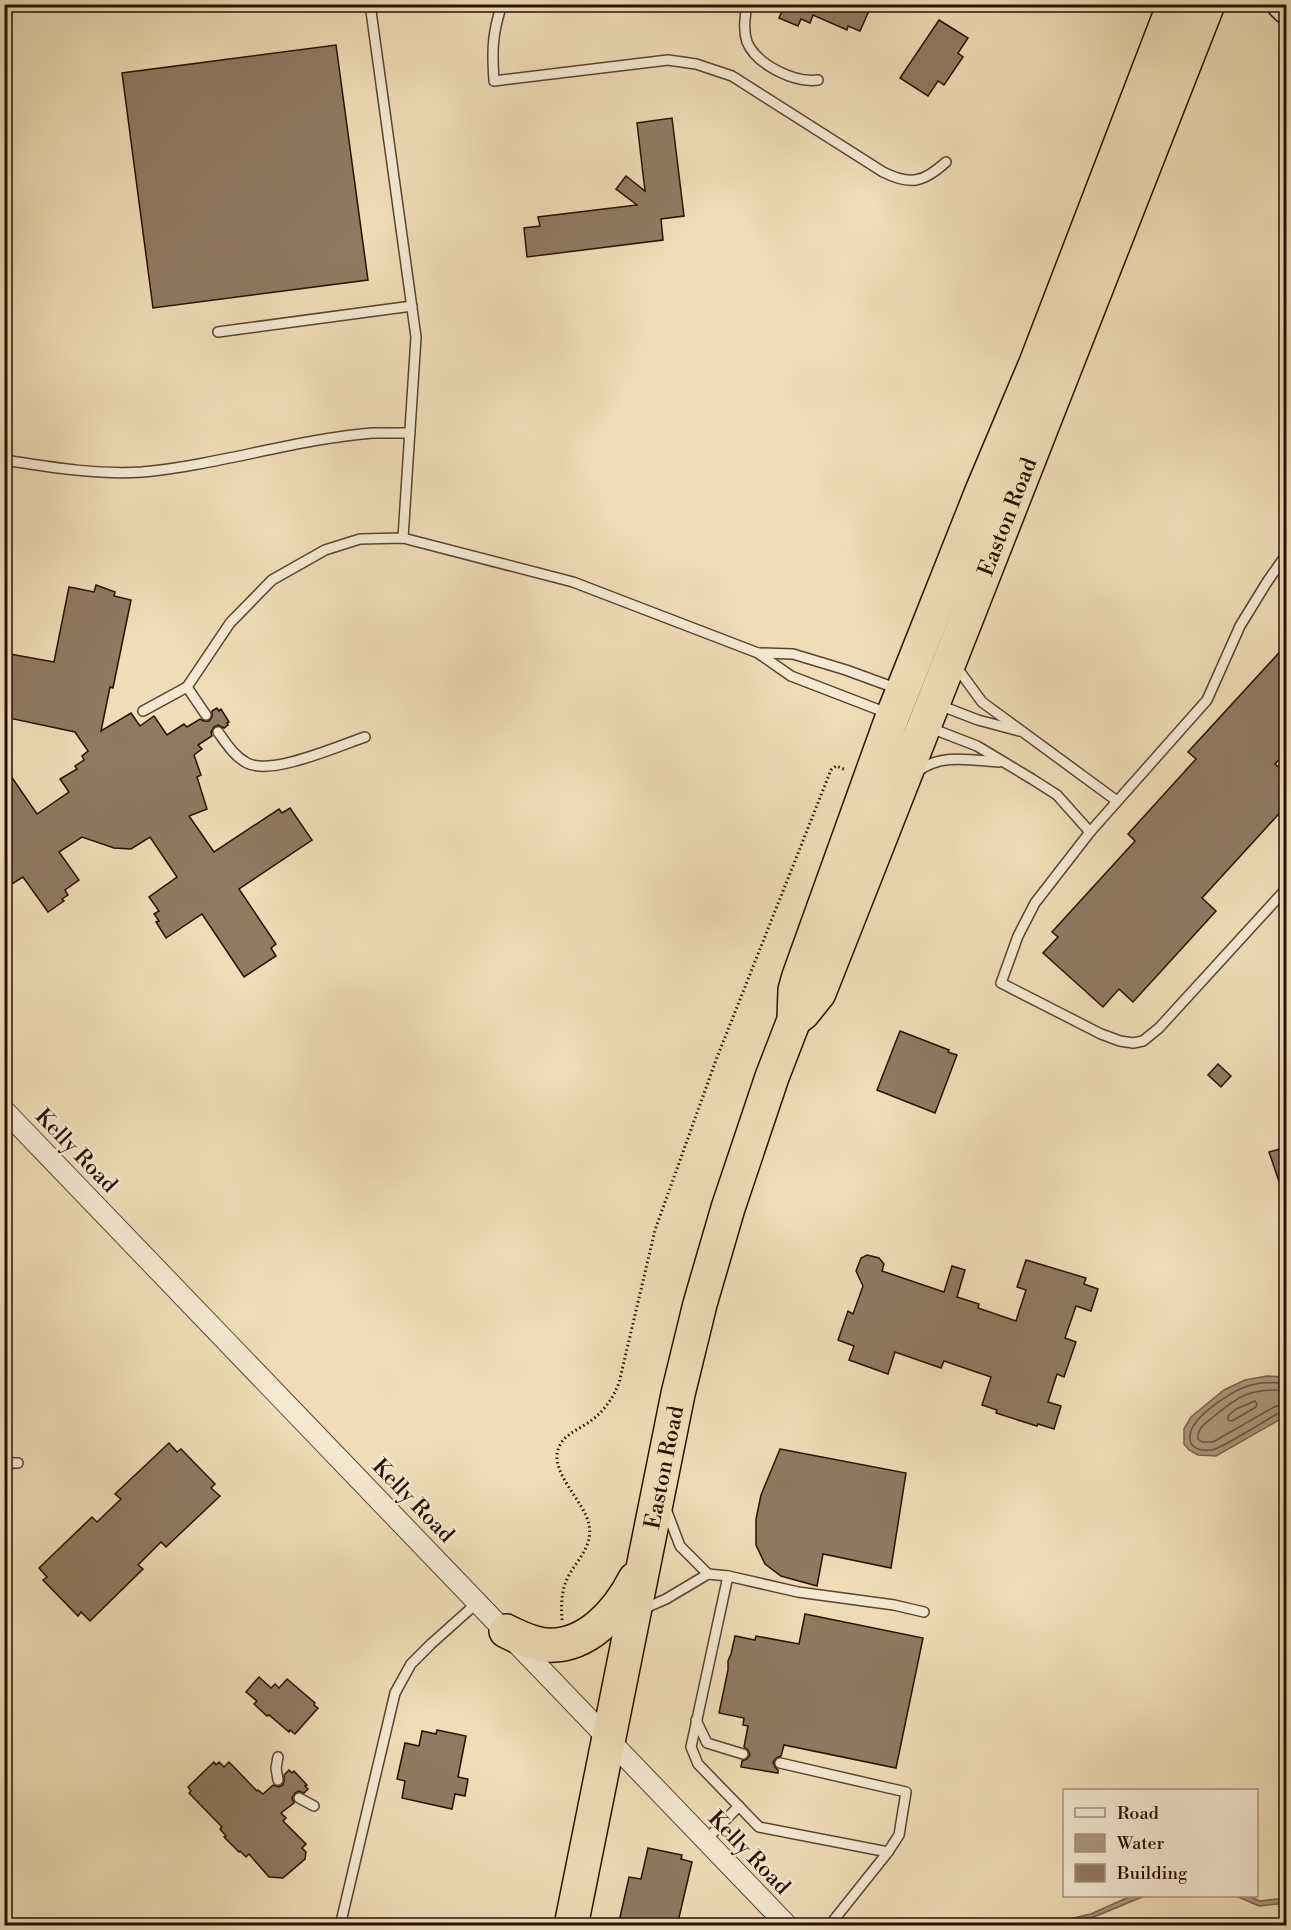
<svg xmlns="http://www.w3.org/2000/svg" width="1291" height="1930" font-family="'Libre Bodoni',serif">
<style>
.water{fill:#ab9779;stroke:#776149;stroke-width:1.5}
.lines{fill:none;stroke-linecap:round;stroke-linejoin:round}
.shore{stroke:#6a543d;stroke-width:1.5}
.building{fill:#8f7b60;stroke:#291001;stroke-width:1.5}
.lane-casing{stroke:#5a432e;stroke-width:12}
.street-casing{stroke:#5a432e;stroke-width:22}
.secondary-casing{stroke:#291001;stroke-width:30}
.highway-casing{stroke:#291001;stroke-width:36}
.path{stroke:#291001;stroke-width:3;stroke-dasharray:1.5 3;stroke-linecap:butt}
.lane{stroke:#f4e9d0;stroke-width:9}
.street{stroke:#f4e9d0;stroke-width:20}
.secondary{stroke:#f4e9d0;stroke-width:27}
.highway{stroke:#eeddb7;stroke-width:33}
.labels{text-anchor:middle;stroke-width:5;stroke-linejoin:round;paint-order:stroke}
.street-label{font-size:22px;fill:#291001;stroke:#f4e9d0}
</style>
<rect width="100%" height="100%" fill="#eeddb7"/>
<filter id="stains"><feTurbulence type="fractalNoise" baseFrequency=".00333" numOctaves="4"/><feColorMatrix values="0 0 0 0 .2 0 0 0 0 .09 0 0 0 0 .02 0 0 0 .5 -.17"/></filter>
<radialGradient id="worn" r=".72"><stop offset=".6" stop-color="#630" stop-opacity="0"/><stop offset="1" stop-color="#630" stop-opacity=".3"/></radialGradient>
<g class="water">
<path d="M1267,1376L1286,1377V1416L1216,1456L1198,1455L1189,1450L1184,1444V1429L1191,1417L1224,1390L1245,1380Z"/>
<path d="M1131,1896H1145C1107,1910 1086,1926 1043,1925L1091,1914Z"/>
<path d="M1236,1896H1248L1260,1901L1286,1898V1903L1259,1906Z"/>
</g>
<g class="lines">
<g class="shore">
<path d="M1286,1383C1272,1383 1259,1381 1245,1387C1229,1393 1182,1422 1191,1443C1194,1450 1205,1451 1212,1450C1222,1448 1265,1421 1277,1414L1286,1411"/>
<path d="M1286,1390C1249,1389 1242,1394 1213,1417C1205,1424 1197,1428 1198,1439L1202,1442H1213L1274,1407L1286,1403"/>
<path d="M1255,1401L1257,1404L1256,1407L1232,1421L1228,1420V1416L1236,1409Z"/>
</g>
</g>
<g class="building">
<path d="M768,4H872L860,31L848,26L847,30L813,15L810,23L801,19L798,26L779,18L782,11Z"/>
<path d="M939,20L968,38L958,53L963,57L944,85L938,81L928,96L900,78Z"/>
<path d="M336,45L368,280L153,308L122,73Z"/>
<path d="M672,118L684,216L661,219L663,240L527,257L524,228L540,226L538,217L637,205L616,189L626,176L645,191L637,123Z"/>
<path d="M96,585L115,592L114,596L131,600L113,688L110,687L101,731L131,713L140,726L154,716L167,735L184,724L187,727L200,719L204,721H209L212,717V711L217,708L219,711L221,709L229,722L227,723L228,725L224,728L218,725L214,727L211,732L212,736L198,745L202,749L194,755L201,775L197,777L207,809L189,816L214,852L279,809L282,813L290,808L312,840L239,889L276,944L271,948L276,956L244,977L202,914L166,938L156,922L159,921L154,914L159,911L149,897L177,877L150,837L131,849L114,848L82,837L59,852L79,880L65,890L68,895L62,899L64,901L48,912L23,877L4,889V766L37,814L69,792L60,779L77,769L75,766L84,760L82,756L88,751L75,732L4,717V653L54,662L69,587L94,592Z"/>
<path d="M1287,644V751L1275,764L1287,774V805L1202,898L1216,911L1133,1002L1119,989L1103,1007L1043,953L1058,937L1052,932L1135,841L1128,834L1196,759L1188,752Z"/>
<path d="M900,1031L949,1050L948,1052L957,1055L935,1113L877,1090Z"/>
<path d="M1218,1064L1231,1076L1221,1087L1208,1075Z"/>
<path d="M1287,1147V1196H1284L1269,1152Z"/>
<path d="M867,1255L879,1258L884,1264L882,1271L944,1292L952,1266L965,1270L957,1297L979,1304L978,1308L1016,1321L1026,1290L1017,1287L1026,1260L1086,1278L1084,1284L1098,1289L1091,1311L1076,1306L1065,1338L1076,1342L1064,1377L1057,1374L1048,1402L1061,1406L1054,1429L1038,1424L1037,1426L996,1413L997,1410L982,1405L991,1377L944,1361L941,1368L895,1352L888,1374L849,1360L854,1346L838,1340L848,1311L853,1314L863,1286L856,1271L861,1258Z"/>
<path d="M169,1443L177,1452L181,1449L215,1484L211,1488L220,1496L166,1547L161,1542L138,1565L143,1569L90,1621L81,1612L78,1616L43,1580L47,1577L39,1568L92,1517L97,1522L121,1499L115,1494Z"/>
<path d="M780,1449L906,1473L891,1568L823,1554L817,1586L781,1576L765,1564L756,1545V1519L761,1495Z"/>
<path d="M805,1614L923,1638L896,1768L784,1745L781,1756L776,1758L773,1762L775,1767L778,1770V1773L741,1767L742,1761L747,1759L750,1755L748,1750L744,1747L748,1726L743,1725L744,1718L719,1713L728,1670V1661L731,1654L735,1636L755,1640L756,1636L799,1644Z"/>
<path d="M259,1677L271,1688L275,1684L279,1688L287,1679L315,1703L314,1705L318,1708L295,1734L290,1730L289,1732L269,1715L267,1716L254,1704L257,1701L246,1692Z"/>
<path d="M437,1730L466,1736L458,1777L468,1779L465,1796L455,1794L452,1809L402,1798L405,1781L397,1779L405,1743L419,1746L422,1731L436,1734Z"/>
<path d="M214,1762L216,1765L219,1762L224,1767L229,1762L257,1791L258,1790L263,1794L273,1785L279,1787L283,1785L284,1782V1775L289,1770L292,1773L294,1771L307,1785L305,1786L308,1789L304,1793L299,1791L295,1793L292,1798L294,1803L281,1813L286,1818L283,1821L306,1844L302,1848L306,1852L305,1859L283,1878L269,1877L249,1854L246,1857L240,1851L239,1852L224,1837L226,1836L220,1829L222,1827L189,1793L191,1791L188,1787Z"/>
<path d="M648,1848L682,1855L681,1859L692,1862L677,1926H618L629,1877L641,1879Z"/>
</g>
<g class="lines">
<g class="lane-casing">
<g id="lane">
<path d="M370,4L416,337L403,538"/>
<path d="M502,4C492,34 492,51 494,81L668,60L696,64L732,76L883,172C911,186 924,182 946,162"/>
<path d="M747,4C745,17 743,30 747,42C757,65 794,83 818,80"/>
<path d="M218,332L412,306"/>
<path d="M4,460C50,467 96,475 142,472C219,465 296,439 373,433C385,433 398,433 410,433"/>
<path d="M1286,555L1267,582L1240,626L1207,700L1090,832L1035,903L1018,936L1001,983L1101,1034L1120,1041L1133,1043L1143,1041L1159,1028L1286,889"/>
<path d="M759,653L793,654L846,670L898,689"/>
<path d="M955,665L982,702L1117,801"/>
<path d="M939,705L978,720L1019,731"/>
<path d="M143,711L187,687"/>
<path d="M206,715L187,687L230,623L272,580L325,550L360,539L403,538L573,582L758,653L791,676L887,713"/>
<path d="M928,727L977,746L1032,779L1057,795L1090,832"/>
<path d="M218,732C226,743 234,756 247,763C271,776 338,746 365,737"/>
<path d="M917,772C940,753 971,760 999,762"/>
<path d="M4,1463H18"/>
<path d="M666,1509L680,1546L708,1574"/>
<path d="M728,1576L691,1747L698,1764L759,1827L888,1852"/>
<path d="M641,1610L666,1599L708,1574L728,1576L798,1592L894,1605L924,1612"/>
<path d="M696,1720L707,1743L743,1754"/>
<path d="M278,1757L276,1768L278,1780"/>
<path d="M780,1763L906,1792L899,1835L888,1852L829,1926"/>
<path d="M299,1798L314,1806"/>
<path d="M706,1840L739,1806"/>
<path d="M340,1926L395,1693L411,1664L431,1644L478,1602"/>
</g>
</g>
<g class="street-casing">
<path id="street" d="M4,1110L788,1926"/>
</g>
<g class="secondary-casing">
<path id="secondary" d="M1280,4L1286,10"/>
</g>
<g class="highway-casing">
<g id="highway">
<path id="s1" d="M794,1020L803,1013L819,993L868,869L1208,4"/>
<path d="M506,1631C518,1637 532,1644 546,1645C587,1648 618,1612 635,1579"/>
<path id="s2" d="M571,1926L678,1394L700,1304L728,1208L772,1077L794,1020L795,990L799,976L893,715L982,491L1036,363L1174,4"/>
</g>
</g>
<path class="path" d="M562,1620C561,1605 561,1590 569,1575C578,1559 593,1546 589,1525C585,1501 546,1470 560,1445C566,1433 582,1428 592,1420C605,1410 613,1398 619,1383L655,1230L716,1060L831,770L836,766L846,770"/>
<use href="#lane" class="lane"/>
<use href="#street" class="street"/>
<use href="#secondary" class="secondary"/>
<use href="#highway" class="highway"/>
</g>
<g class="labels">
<g class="street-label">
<text dy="8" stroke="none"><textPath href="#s1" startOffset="549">Easton Road</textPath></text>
<text transform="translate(77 1150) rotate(46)" y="8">Kelly Road</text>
<text dy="8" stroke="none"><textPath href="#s2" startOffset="468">Easton Road</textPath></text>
<text transform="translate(414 1500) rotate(46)" y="8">Kelly Road</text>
<text transform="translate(750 1852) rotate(46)" y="8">Kelly Road</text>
</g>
</g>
<rect width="1291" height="1930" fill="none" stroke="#eeddb7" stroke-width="24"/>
<rect x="6" y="6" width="1279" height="1918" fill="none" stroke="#291001" stroke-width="3"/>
<rect x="12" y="12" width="1267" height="1906" fill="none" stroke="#291001" stroke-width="1.5"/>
<rect x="1063" y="1789" width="195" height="108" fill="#f4e9d0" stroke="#a3927d" stroke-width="1.5"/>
<rect x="1075" y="1808" width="30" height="9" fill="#f4e9d0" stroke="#a3927d" stroke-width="1.5"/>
<text x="1117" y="1819" font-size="18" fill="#291001">Road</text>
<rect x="1075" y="1834" width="30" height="18" fill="#ab9779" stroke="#a3927d" stroke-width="1.5"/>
<text x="1117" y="1849" font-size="18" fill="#291001">Water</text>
<rect x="1075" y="1864" width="30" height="18" fill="#8f7b60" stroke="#a3927d" stroke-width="1.5"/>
<text x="1117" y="1879" font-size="18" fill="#291001">Building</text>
<rect width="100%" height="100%" filter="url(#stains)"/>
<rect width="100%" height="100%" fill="url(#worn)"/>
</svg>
